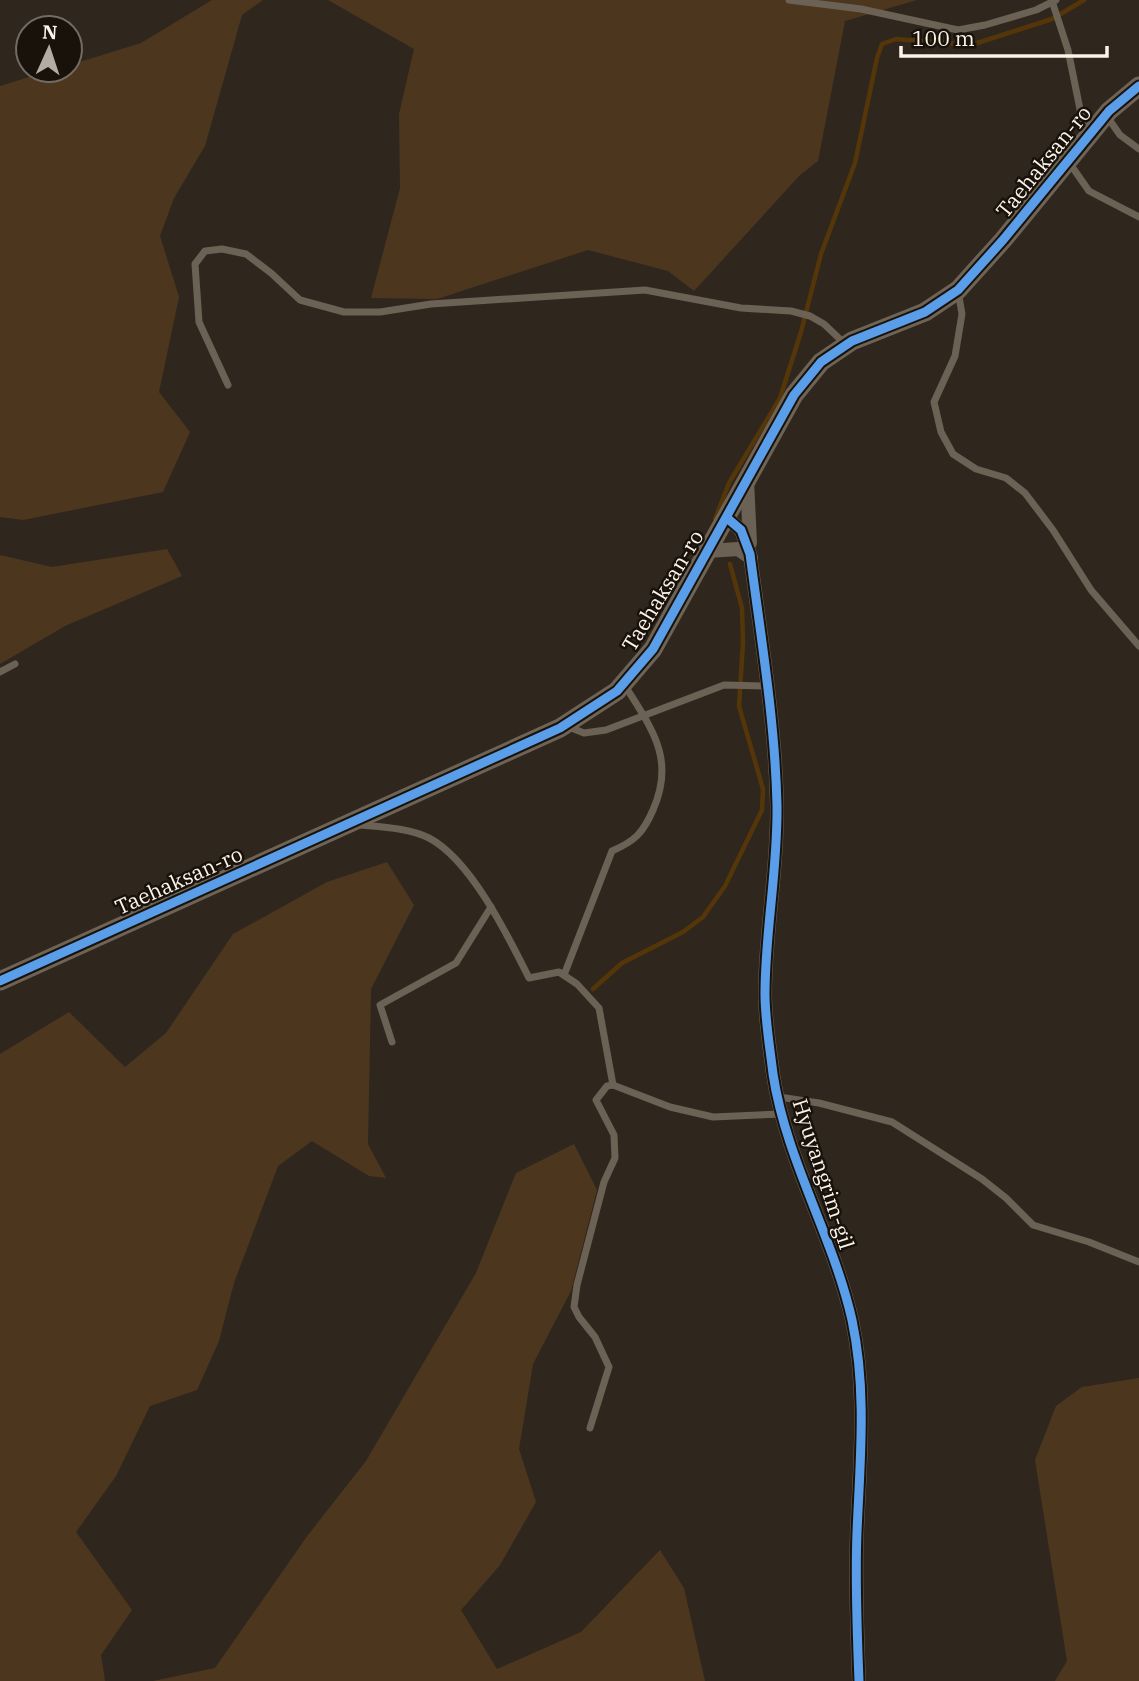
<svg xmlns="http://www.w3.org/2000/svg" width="1139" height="1681" font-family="'IBM Plex Serif',serif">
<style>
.green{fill:#4c371e}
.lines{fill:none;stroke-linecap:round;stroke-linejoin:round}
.stream{stroke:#553609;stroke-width:4.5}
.lane{stroke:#6b6155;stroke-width:7}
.street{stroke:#6b6155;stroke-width:14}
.secondary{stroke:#6e6355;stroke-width:19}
.cycleway-casing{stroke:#18120b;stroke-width:13}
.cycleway{stroke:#5a9eea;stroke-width:9}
.labels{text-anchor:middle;stroke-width:5;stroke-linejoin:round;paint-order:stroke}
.street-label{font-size:21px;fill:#fcf3e9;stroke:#18120b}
</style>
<rect width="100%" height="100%" fill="#2f271e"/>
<g class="green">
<path d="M212,0H263L242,15L205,146L174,198L160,236L179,297L159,392L190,432L163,492L23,520L0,517V86L52,70H70V65L141,43Z"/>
<path d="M328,0H917L845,21L818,161L800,175L694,291L668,271L588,250L437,299L371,298L400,188L399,114L414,49Z"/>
<path d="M167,549L182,576L65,626L0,664V555L52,567Z"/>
<path d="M387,862L414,905L371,989L368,1144L386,1178L369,1176L312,1141L278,1166L234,1283L219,1341L197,1390L150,1406L116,1476L76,1532L132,1610L101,1655L105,1681H0V1054L69,1012L125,1067L166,1033L233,934L327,882Z"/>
<path d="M574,1144L597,1190L571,1291L533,1364L519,1449L536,1502L500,1565L461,1610L497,1669L581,1632L660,1550L684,1588L705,1681H153L215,1668L308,1535L366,1461L476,1273L516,1173Z"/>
<path d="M1139,1378V1681H1055L1067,1661L1035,1460L1056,1406L1082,1387Z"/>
</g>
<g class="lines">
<g class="stream">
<path d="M715,519L729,483L780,398L801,332L821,254L855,163L877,58L882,44L896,39L971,45L1052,19L1084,0"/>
<path d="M593,989L622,963L683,932L703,917L725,886L762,810L763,789L739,706L743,642L742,608L730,564"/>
</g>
<g class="lane">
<path d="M789,0L861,9L958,30L985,25L1036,10L1056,0"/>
<path d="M1052,1L1068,50L1084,129L1089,132"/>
<path d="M1106,115L1120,135L1139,149"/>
<path d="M1068,161L1089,191L1139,217"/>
<path d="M958,291L962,314L955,356L934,402L941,432L953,454L976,469L1006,478L1025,493L1053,530L1091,590L1139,646"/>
<path d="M228,385L199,322L195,264L205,251L222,249L246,254L271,273L300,300L344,312H380L431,304L645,290L741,308L791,311L810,316L824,324L844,343"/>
<path d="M0,672L15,664"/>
<path d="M569,727L584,733L606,730L724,685L768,686"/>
<path d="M360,825C382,827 409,828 429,838C471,860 508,936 529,978L559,972L577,984L599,1008L613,1085L670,1107L713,1117L781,1114"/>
<path d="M564,975L612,851C635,841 643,833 653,810C676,758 651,728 624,684"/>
<path d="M392,1042L380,1005L456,963L491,907"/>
<path d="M779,1097L819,1103L892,1122L982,1179L1006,1198L1033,1225L1089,1242L1139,1262"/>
<path d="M590,1428L609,1367L595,1337L579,1317L574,1307L577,1285L604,1182L615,1158L614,1135L596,1100L607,1086L613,1085"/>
</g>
<g class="street">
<path d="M747,480L750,543"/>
<path d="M727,518L741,530L750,554C761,638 775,721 777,805C778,869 765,931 765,994C765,1020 770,1048 773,1074C786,1160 833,1236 852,1320C867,1390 860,1461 857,1532C855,1581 857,1631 859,1681"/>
<path d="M708,551L738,549L751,558"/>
</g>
<path class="secondary" d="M0,981L560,728L617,691L653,649L794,395L821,362L852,341L925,312L958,290L1003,240L1109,111L1139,86"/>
<g class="cycleway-casing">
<g id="cycleway">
<path d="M727,518L741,530L750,554C761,638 775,721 777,805C778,869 765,931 765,994C765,1020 770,1048 773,1074C786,1160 833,1236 852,1320C867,1390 860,1461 857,1532C855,1581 857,1631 859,1681"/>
<path d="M0,981L560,728L617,691L653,649L794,395L821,362L852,341L925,312L958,290L1003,240L1109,111L1139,86"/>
</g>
</g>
<use href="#cycleway" class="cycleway"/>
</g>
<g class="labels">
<g class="street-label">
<text transform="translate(1044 162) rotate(-51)" y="7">Taehaksan-ro</text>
<text transform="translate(663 591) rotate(-59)" y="7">Taehaksan-ro</text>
<text transform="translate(179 881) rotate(-24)" y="7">Taehaksan-ro</text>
<text transform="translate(823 1174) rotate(72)" y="7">Hyuyangrim-gil</text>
</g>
</g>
<g transform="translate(49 49) rotate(3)"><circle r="33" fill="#18120b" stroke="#736c64" stroke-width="2"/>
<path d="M0-5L12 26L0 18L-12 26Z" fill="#b4aca2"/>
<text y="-10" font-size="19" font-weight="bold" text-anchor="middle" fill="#fcf3e9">N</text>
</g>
<path d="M901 46v10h206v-10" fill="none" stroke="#fcf3e9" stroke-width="3.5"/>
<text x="912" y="46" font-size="21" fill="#fcf3e9" stroke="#18120b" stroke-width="5" paint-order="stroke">100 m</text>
</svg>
